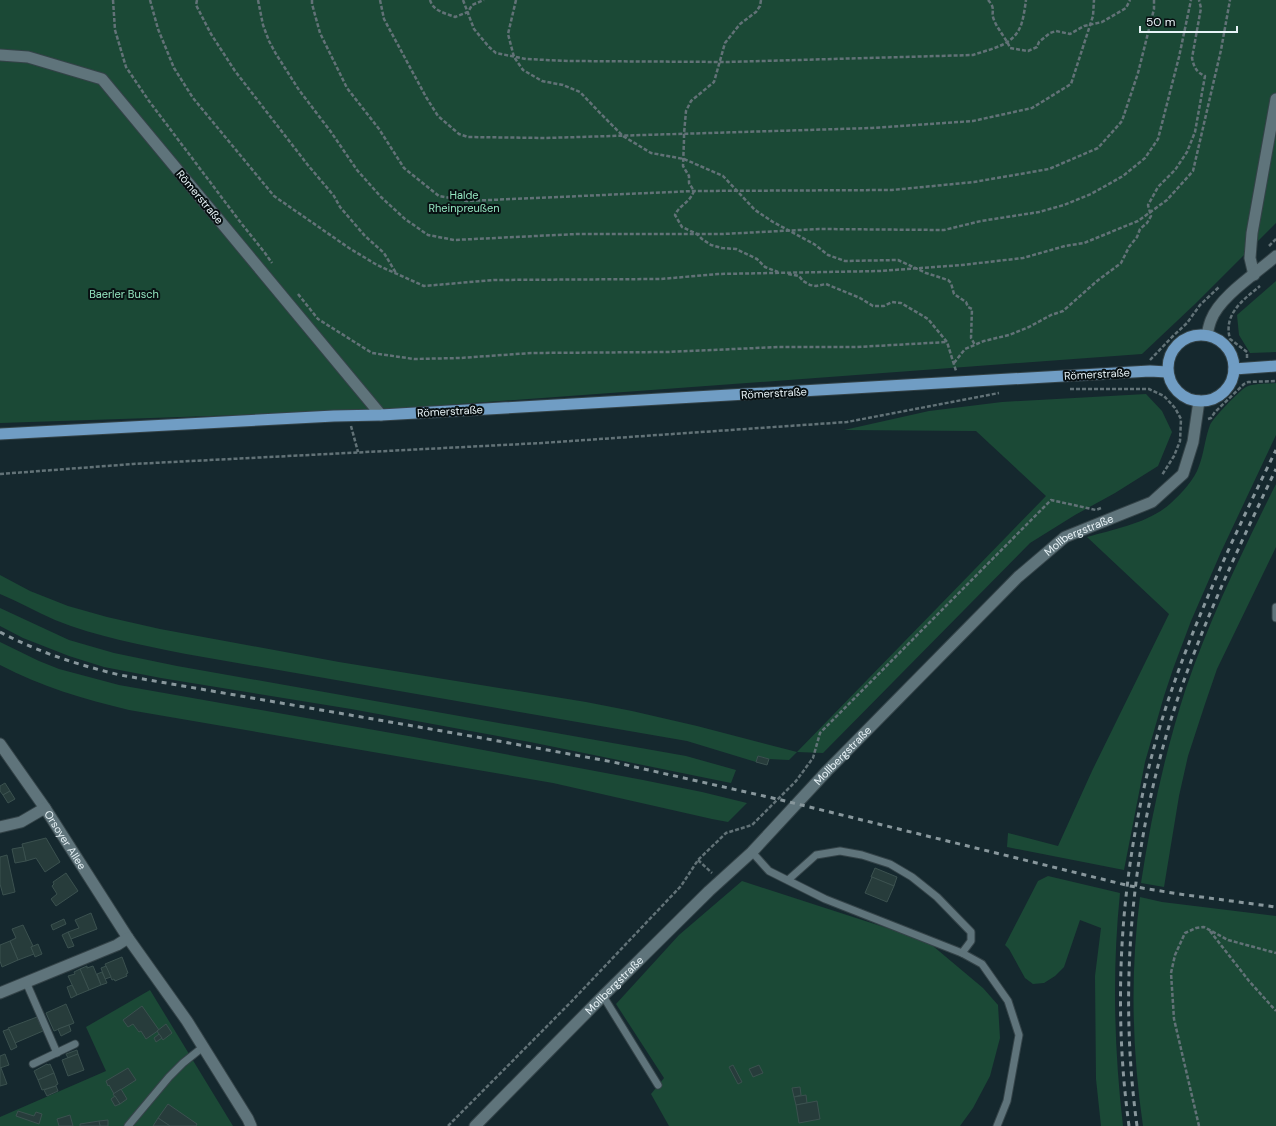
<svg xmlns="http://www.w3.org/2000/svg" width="1276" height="1126" font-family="'DM Sans',sans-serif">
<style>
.green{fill:#1b4936}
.building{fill:#273c3b;stroke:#3b514f}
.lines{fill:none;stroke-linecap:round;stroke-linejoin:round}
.service-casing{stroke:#344348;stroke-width:9}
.minor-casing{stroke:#344348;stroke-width:13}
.primary-casing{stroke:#344348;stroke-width:13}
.path{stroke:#627277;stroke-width:2.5;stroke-dasharray:4 2;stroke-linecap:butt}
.service{stroke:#5f747b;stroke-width:7}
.minor{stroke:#5f747b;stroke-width:11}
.primary{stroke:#709dc4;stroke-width:11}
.rail{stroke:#88979c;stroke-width:3;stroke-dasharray:5 5;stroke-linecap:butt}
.labels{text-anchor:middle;stroke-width:4;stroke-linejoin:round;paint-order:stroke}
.park-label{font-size:11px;fill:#93e4bf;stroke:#081012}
.street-label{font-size:11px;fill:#e8f3f7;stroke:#081012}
</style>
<rect width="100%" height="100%" fill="#15282e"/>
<g class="green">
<path d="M0,0H1276V223L1195,304L1142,354L365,411L0,423Z"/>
<path d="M1276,281V352L1250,353L1239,335L1237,315Z"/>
<path d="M1276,383V435L1221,552L1191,621L1173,669L1164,696L1145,762L1124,870L1007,847L1008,833L1058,846L1092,771L1169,614L1087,537C1115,529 1149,523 1171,503C1181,494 1195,479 1199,466C1204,453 1205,438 1210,425C1213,418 1239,391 1246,387C1254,383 1267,384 1276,383Z"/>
<path d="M1146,394L1162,411L1172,432L1158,466L1115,493L1075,515L1030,543L823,753L797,752L789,760L769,759L758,756L756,762L687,741L186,654C142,645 97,637 55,620C37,612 19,602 0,594V575L30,591L68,606L107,617L160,629L339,662L586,702L632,711L697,726L797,752L1046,496L976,431L844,430L929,411L1002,402Z"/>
<path d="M1276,484V547L1217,669L1205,704L1188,756L1179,796L1164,887L1141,883C1151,817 1165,752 1186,688C1210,618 1243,550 1276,484Z"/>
<path d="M0,608L69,640L114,653L177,666L686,756L736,770L731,783L530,742L351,709L161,678L104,667L69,656L23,638L0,626Z"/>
<path d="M0,642L39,661L59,669L119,685L414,737L643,780L702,792L747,803L728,822L712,819L553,783L129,710C84,699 42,687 0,665Z"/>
<path d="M1048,876L1120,893C1112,971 1114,1048 1123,1126H1101L1096,1079L1095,976L1101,928L1080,920L1064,967L1055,976L1044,983L1033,984L1025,978L1009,949L1005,945L1038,881Z"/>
<path d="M742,881L927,941L983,988L998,1005L1000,1038L990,1076L973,1108L960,1126H669L651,1094L664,1078L616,1004L679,935Z"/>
<path d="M1140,897L1162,902L1276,916V1126H1143C1132,1051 1130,973 1140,897Z"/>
<path d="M150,990L233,1126H0V1117L106,1071L86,1027Z"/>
</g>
<g class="building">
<path d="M758,756L769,759L767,765L756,762Z"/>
<path d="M5,783L10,791L3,795L0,791V786Z"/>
<path d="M10,791L15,799L8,803L3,795Z"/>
<path d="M46,838L60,862L45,872L36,858L26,861L22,844Z"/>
<path d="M23,847L26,861L15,863L12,849Z"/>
<path d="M7,855L15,892L3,895L0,884V857Z"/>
<path d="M875,868L897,877L894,886L871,877Z"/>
<path d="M66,873L78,891L56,906L51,899L57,894L52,886L54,884L53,882Z"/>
<path d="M872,877L894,886L887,902L865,893Z"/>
<path d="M91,913L97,929L71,939L68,932L79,928L75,920Z"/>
<path d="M64,919L66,924L53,930L51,925Z"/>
<path d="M23,925L33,946L31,947L34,954L18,960L10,941L16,938L12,929Z"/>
<path d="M68,932L74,946L68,948L62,935Z"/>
<path d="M10,941L18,960L2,967L0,961V945Z"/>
<path d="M38,944L42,954L35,957L31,947Z"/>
<path d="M122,957L128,973L126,974L127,976L115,981L114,979L112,980L105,964Z"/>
<path d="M87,966V968L93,966L101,985L89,990L80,969Z"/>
<path d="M106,966L111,977L105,979L101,968Z"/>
<path d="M80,969L89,990L77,995L68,976L75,974L74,972Z"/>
<path d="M102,972L107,983L101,985L97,974Z"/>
<path d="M72,985L77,995L71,998L67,987Z"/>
<path d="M66,1004L74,1023L54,1031L46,1013Z"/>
<path d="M142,1006L159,1030L146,1039L141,1031L139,1032L133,1024L128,1027L123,1020Z"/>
<path d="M37,1017L43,1031L15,1043L8,1028Z"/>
<path d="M166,1024L172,1033L163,1040L157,1031Z"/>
<path d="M69,1025L71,1031L61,1036L58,1029Z"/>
<path d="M9,1029L17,1047L11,1050L3,1031Z"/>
<path d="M159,1034L162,1038L156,1042L154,1038Z"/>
<path d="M77,1050L78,1054L68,1058L66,1054Z"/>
<path d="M5,1054L9,1065L0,1068V1056Z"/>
<path d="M78,1054L84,1070L68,1076L62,1060Z"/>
<path d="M47,1064L48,1065L50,1064L54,1073L38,1080L34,1071Z"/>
<path d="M733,1065L742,1082L738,1084L729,1067Z"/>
<path d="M759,1065L763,1073L753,1077L749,1069Z"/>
<path d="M0,1068H1L7,1084L0,1086Z"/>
<path d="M128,1068L136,1080L114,1094L109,1085L108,1086L106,1081Z"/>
<path d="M54,1073L58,1084L56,1085V1086L42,1090L38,1080Z"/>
<path d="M56,1086L58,1091L47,1096L44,1090Z"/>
<path d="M800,1087L801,1095L794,1097L792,1088Z"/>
<path d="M121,1089L127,1099L120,1104L113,1094Z"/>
<path d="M806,1095L807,1103L796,1105L794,1097Z"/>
<path d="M115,1096L120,1104L115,1106L111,1099Z"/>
<path d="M817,1101L820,1119L799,1123L796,1105Z"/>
<path d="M168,1104L197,1124L196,1126H170L158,1118Z"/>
<path d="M18,1111L34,1116L36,1112L42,1114L39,1124L16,1116Z"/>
<path d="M70,1115L73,1126H59L57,1119Z"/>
<path d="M158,1118L170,1126H153Z"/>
<path d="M108,1120V1126H100L99,1121Z"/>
<path d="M99,1121L100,1126H80V1124Z"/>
</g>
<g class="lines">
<g class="service-casing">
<g id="service">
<path d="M1276,607V618"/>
<path d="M752,852L769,871L825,899L962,953L982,964L1008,1001L1019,1035L1007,1101L997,1126"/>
<path d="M788,880L816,855L840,851L862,855L890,864L912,877L937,897L971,932V941L962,953"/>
<path d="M26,982L57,1053"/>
<path d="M603,996L658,1085"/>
<path d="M33,1064L75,1044"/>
<path d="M128,1126L169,1077L183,1063L203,1047"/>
</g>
</g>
<g class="minor-casing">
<g id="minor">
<path d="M0,55L28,57L102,79L381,415"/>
<path d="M1254,275L1250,258L1252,233L1276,99"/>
<path d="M1207,335C1208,330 1209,325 1211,320C1220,296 1257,273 1276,256"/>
<path id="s1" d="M0,744L45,808L128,938L187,1021L248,1119L251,1126"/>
<path d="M0,827L21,822L45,808"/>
<path d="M0,993L117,945L128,938"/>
<path id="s2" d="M475,1126L603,996L709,891L752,852L827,771L1018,577L1065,537L1152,502L1183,474L1193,442L1199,401"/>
</g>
</g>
<g class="primary-casing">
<g id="primary">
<circle cx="1201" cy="368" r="33"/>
<path d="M1234,369L1276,366"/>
<path d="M0,434L334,416L381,415L1150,371L1167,372"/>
</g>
</g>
<g class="path">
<path d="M113,0L115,30L126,67L149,101L241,223L265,253L272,263"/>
<path d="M150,0L158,29L174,68L193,98L274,196L349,248L377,265L424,286L494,280L661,279L718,274L880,271L962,265L1023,258L1065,246L1084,243L1138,221L1167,200L1193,171L1221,50L1230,0"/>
<path d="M197,0L196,5L211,34L235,71L307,164L334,196L340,207L365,236L384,253L396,273"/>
<path d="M258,0L263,25L269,41L276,54L299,90L331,132L357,170L381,197L405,219L428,235L454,240L577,234H723L819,229L944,230L981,221L1039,212L1064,205L1091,194L1123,176L1145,158L1158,139L1179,57L1191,0"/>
<path d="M312,0V4L320,33L347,88L379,129L404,168L439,196L467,201L694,191L892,190L974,182L1049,169L1098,148L1122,121L1138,73L1154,9V0"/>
<path d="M380,0L384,19L426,97L438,116L459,134L468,137L546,138L872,128L973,121L1032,108L1071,84L1093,16L1094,0"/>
<path d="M430,0C433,11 445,13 455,17L468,12L472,5L484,0"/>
<path d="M463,0L474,29L489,47L496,53L526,59L568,61L727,62L973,55C993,48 1016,45 1022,22C1024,15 1025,7 1026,0"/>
<path d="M516,0L508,34L514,57L523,70L542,81L563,85L580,92L601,114L623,136L651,153L684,159L723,176L755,210L773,222L814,244L828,255L845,261L898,260L926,273L948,280L951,283L954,294L966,302L968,307L972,309L971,338L975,345"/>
<path d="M761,0L760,6L756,12L740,24L725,43L714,82L691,101L686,111L684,134V140L683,166L689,176V183L694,191C689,204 680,204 675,215L682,227L697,234L702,239L711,245L722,248L736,249L757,259L765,267L778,272"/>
<path d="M988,0C997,10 990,11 994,20C998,30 1006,38 1010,48L1028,51L1037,47L1039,42L1050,33L1056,31L1070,34L1084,26L1102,22L1126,8L1130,0"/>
<path d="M1269,246L1276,239"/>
<path d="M788,274L799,276L803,281L810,285L816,286L826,284L860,298L873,306H884L892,302L901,303L918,313L928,319L947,342L956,371"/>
<path d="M298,294L318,319L372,353L414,359L460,358L531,353L667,352L779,347H857L947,342"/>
<path d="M1247,358V352L1230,339C1223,314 1243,300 1260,286"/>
<path d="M1150,360L1172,337L1187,323L1200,305L1219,287"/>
<path d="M954,363L965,349L984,341L1009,335L1029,327L1051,315L1063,311L1097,281L1121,263L1129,247L1137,237L1140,229L1147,223L1151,216L1148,205L1158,187L1175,170L1187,152L1195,132L1205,76C1196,72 1194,67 1192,58L1201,8L1199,0"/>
<path d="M1070,389H1149L1164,396L1175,408L1181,419L1180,441L1174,456L1162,475"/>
<path d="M1208,419L1211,418L1215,412L1244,384L1248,382L1276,381"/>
<path d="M351,426L358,452"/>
<path d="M0,474L133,464L542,443L847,422L999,393"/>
<path d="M698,860L712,873"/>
<path d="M1210,931L1249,981L1276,1011"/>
<path d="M448,1126L570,1003L681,886L698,860L726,833L752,825L796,781L813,758L820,733L1051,500L1096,510L1101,508"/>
<path d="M1199,1126L1174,1019L1171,973L1175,955L1185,933L1196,928L1204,927L1228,940L1276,953"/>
</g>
<use href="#service" class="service"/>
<use href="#minor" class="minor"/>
<use href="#primary" class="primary"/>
<g class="rail">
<path d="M0,632C38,652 78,665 120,675L482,738L613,762L777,799L1130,886L1179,894L1276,907"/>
<path d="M1129,1126C1110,986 1123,841 1166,707C1195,618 1235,534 1276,450"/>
<path d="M1137,1126C1117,979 1133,826 1182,686C1208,612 1242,540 1276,469"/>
</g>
</g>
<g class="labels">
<g class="park-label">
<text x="464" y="199">Halde<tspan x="464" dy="13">Rheinpreußen</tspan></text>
<text x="124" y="298">Baerler Busch</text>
</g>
<g class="street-label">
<text transform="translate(200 197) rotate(50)" y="4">Römerstraße</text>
<text transform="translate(1097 374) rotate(-3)" y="4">Römerstraße</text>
<text transform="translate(774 393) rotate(-3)" y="4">Römerstraße</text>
<text transform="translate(450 411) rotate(-3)" y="4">Römerstraße</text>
<text dy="4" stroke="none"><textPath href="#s2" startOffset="847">Mollbergstraße</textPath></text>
<text dy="4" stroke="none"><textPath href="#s2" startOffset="522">Mollbergstraße</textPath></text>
<text dy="4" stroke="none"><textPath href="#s1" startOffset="116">Orsoyer Allee</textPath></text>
<text dy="4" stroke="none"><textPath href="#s2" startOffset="198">Mollbergstraße</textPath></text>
</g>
</g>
<path d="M1140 26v6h97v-6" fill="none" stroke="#e8f3f7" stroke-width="2"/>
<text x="1146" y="26" font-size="12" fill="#e8f3f7" stroke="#081012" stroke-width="3" paint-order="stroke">50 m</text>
</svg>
